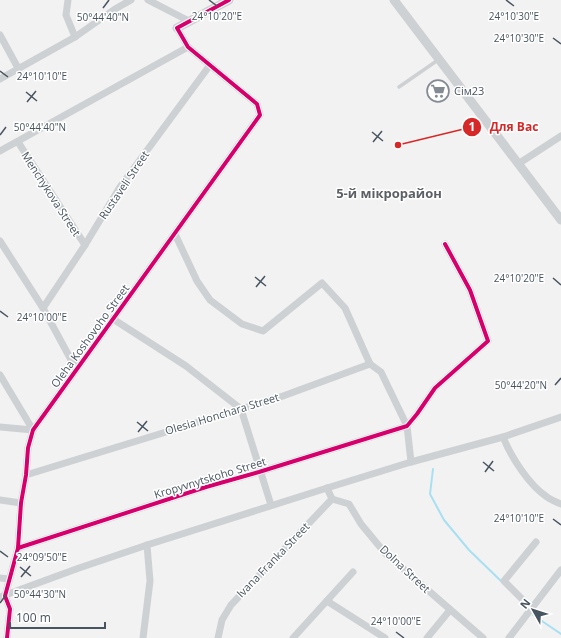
<svg xmlns="http://www.w3.org/2000/svg" width="561" height="638" font-family="'Open Sans',sans-serif">
<style>
.lines{fill:none;stroke-linecap:round;stroke-linejoin:round}
.stream{stroke:#a8e0f2;stroke-width:2}
.service{stroke:#ced1d3;stroke-width:3.5}
.minor{stroke:#ced1d3;stroke-width:7}
.tertiary{stroke:#ced1d3;stroke-width:9}
.cycleway-casing{stroke:#fff;stroke-width:6}
.cycleway{stroke:#d6006c;stroke-width:4}
.ticks{fill:none;stroke:#485460;stroke-width:1.5}
.labels{text-anchor:middle;stroke-width:3;stroke-linejoin:round;paint-order:stroke}
.poi-label{font-size:11px;fill:#485460;stroke:#fff;text-anchor:start}
.street-label{font-size:11px;fill:#485460;stroke:#fff}
.quarter-label{font-size:13px;font-weight:bold;fill:#5d6167;stroke:#fff}
.ticks-label{font-size:10px;text-anchor:middle;fill:#485460;stroke:#fff;stroke-width:3;stroke-linejoin:round;paint-order:stroke}
.leader{fill:none;stroke:#d62828;stroke-width:1.5}
.callout-dot{fill:#d62828;stroke:#fff;stroke-width:1.5}
.mark-label{font-size:12px;text-anchor:middle;font-weight:bold;fill:#fff}
.callout-label{font-size:12px;text-anchor:middle;font-weight:bold;fill:#d62828;stroke:#fff;stroke-width:3;stroke-linejoin:round;paint-order:stroke}
</style>
<rect width="100%" height="100%" fill="#f3f2f2"/>
<g class="lines">
<g class="stream">
<path d="M433,469L430,494L444,520L469,550L502,582"/>
<path d="M533,615L561,634"/>
</g>
<path class="service" d="M399,87L438,60"/>
<g class="minor">
<path d="M68,0L66,15L75,37"/>
<path d="M148,0L189,21"/>
<path d="M0,35L18,68"/>
<path d="M0,79L75,37L115,9L131,0"/>
<path d="M18,142L85,245"/>
<path d="M0,151L188,47"/>
<path d="M518,164L561,136"/>
<path d="M175,234L197,281L210,300L242,324L263,331L322,283L345,308L370,364L381,372L407,426L411,462"/>
<path d="M0,241L43,308L76,369"/>
<path d="M43,308L85,245L120,187L210,65"/>
<path d="M113,319L186,366L241,409L271,505"/>
<path d="M0,375L33,430"/>
<path d="M0,427L33,430"/>
<path d="M503,437C511,457 529,485 547,497C551,500 556,502 561,504"/>
<path d="M26,475L283,396L370,364"/>
<path d="M332,499L349,504L361,524L385,553L483,638"/>
<path d="M0,500L21,503"/>
<path d="M18,548L206,487L259,472L407,426L417,414L435,388L488,341L470,290L445,244"/>
<path d="M0,578L9,579"/>
<path d="M0,597L79,568L147,545L327,488L411,462L503,437L561,417"/>
<path d="M327,601L385,638"/>
<path d="M532,609L504,581L536,542"/>
<path d="M7,638L10,609L5,596L18,548L21,503L26,475L28,448L33,430L260,115L257,104L188,47L177,28"/>
<path d="M143,638L150,581L147,545"/>
<path d="M218,638L222,620L231,605L332,499L327,488"/>
<path d="M293,638L353,572"/>
<path d="M427,638L450,610"/>
<path d="M509,638L561,570"/>
</g>
<g class="tertiary">
<path d="M394,0L561,220"/>
<path d="M177,28L229,0"/>
</g>
<g class="cycleway-casing">
<g id="cycleway">
<path d="M18,548L206,487L259,472L407,426L417,414L435,388L488,341L470,290L445,244"/>
<path d="M7,638L10,609L5,596L18,548L21,503L26,475L28,448L33,430L260,115L257,104L188,47L177,28L229,0"/>
</g>
</g>
<use href="#cycleway" class="cycleway"/>
</g>
<path class="ticks" d="M209,0L217,6M506,0L514,6M103,8L109,0M553,38L561,44M0,71L8,77M26,92L37,101M27,102L36,91M372,132L383,141M0,135L6,127M373,142L382,131M255,277L266,286M553,278L561,285M256,287L265,276M0,311L8,317M555,385L561,378M137,422L148,431M138,432L147,421M483,462L494,471M485,472L493,461M553,519L561,525M0,551L8,557M20,567L31,576M21,577L30,566M0,603L6,595M396,632L404,638"/>
<defs>
<g id="supermarket-ring" transform="scale(1.15)"><circle r="9.5" fill="#fff" stroke="#848b93" stroke-width="1.5"/><path d="M-6-5.5h2.5l.6 2H6L4.5 2H-2.5L-4.4-4H-6ZM-1.5 3.2a1.3 1.3 0 1 0 .1 0ZM3 3.2a1.3 1.3 0 1 0 .1 0Z" fill="#848b93"/></g>
</defs>
<g fill-rule="evenodd">
<use href="#supermarket-ring" x="438" y="91"/>
</g>
<g class="labels">
<g class="poi-label">
<text x="454" y="95">Сім23</text>
</g>
<g class="street-label">
<text transform="translate(124 185) rotate(-56)" y="4">Rustaveli Street</text>
<text transform="translate(51 194) rotate(57)" y="4">Menchykova Street</text>
<text transform="translate(90 336) rotate(-54)" y="4">Oleha Koshovoho Street</text>
<text transform="translate(222 414) rotate(-17)" y="4">Olesia Honchara Street</text>
<text transform="translate(210 478) rotate(-17)" y="4">Kropyvnytskoho Street</text>
<text transform="translate(273 560) rotate(-46)" y="4">Ivana Franka Street</text>
<text transform="translate(405 569) rotate(43)" y="4">Dolna Street</text>
</g>
<g class="quarter-label">
<text x="389" y="198">5-й мікрорайон</text>
</g>
</g>
<g class="ticks-label">
<text x="217" y="20">24°10'20"E</text>
<text x="514" y="20">24°10'30"E</text>
<text x="103" y="21">50°44'40"N</text>
<text x="519" y="42">24°10'30"E</text>
<text x="42" y="80">24°10'10"E</text>
<text x="40" y="131">50°44'40"N</text>
<text x="519" y="282">24°10'20"E</text>
<text x="42" y="321">24°10'00"E</text>
<text x="521" y="389">50°44'20"N</text>
<text x="519" y="522">24°10'10"E</text>
<text x="42" y="561">24°09'50"E</text>
<text x="40" y="598">50°44'30"N</text>
<text x="396" y="625">24°10'00"E</text>
</g>
<path class="leader" d="M398 145L472 127"/>
<g class="callout-dot">
<circle cx="398" cy="145" r="4"/>
<circle cx="472" cy="127" r="10"/>
</g>
<g class="mark-label">
<text x="472" y="131">1</text>
</g>
<g class="callout-label">
<text x="514" y="131">Для Вас</text>
</g>
<g transform="translate(533 610) rotate(309)" stroke="#ffffff" stroke-width="3" paint-order="stroke">
<path d="M0-3L7 15L0 10L-7 15Z" fill="#485460"/>
<text y="-6" font-size="11" font-weight="bold" text-anchor="middle" fill="#485460">N</text>
</g>
<path d="M10 622v6h95v-6" fill="none" stroke="#485460" stroke-width="2"/>
<text x="16" y="622" font-size="12" fill="#485460" stroke="#ffffff" stroke-width="3" paint-order="stroke">100 m</text>
</svg>
